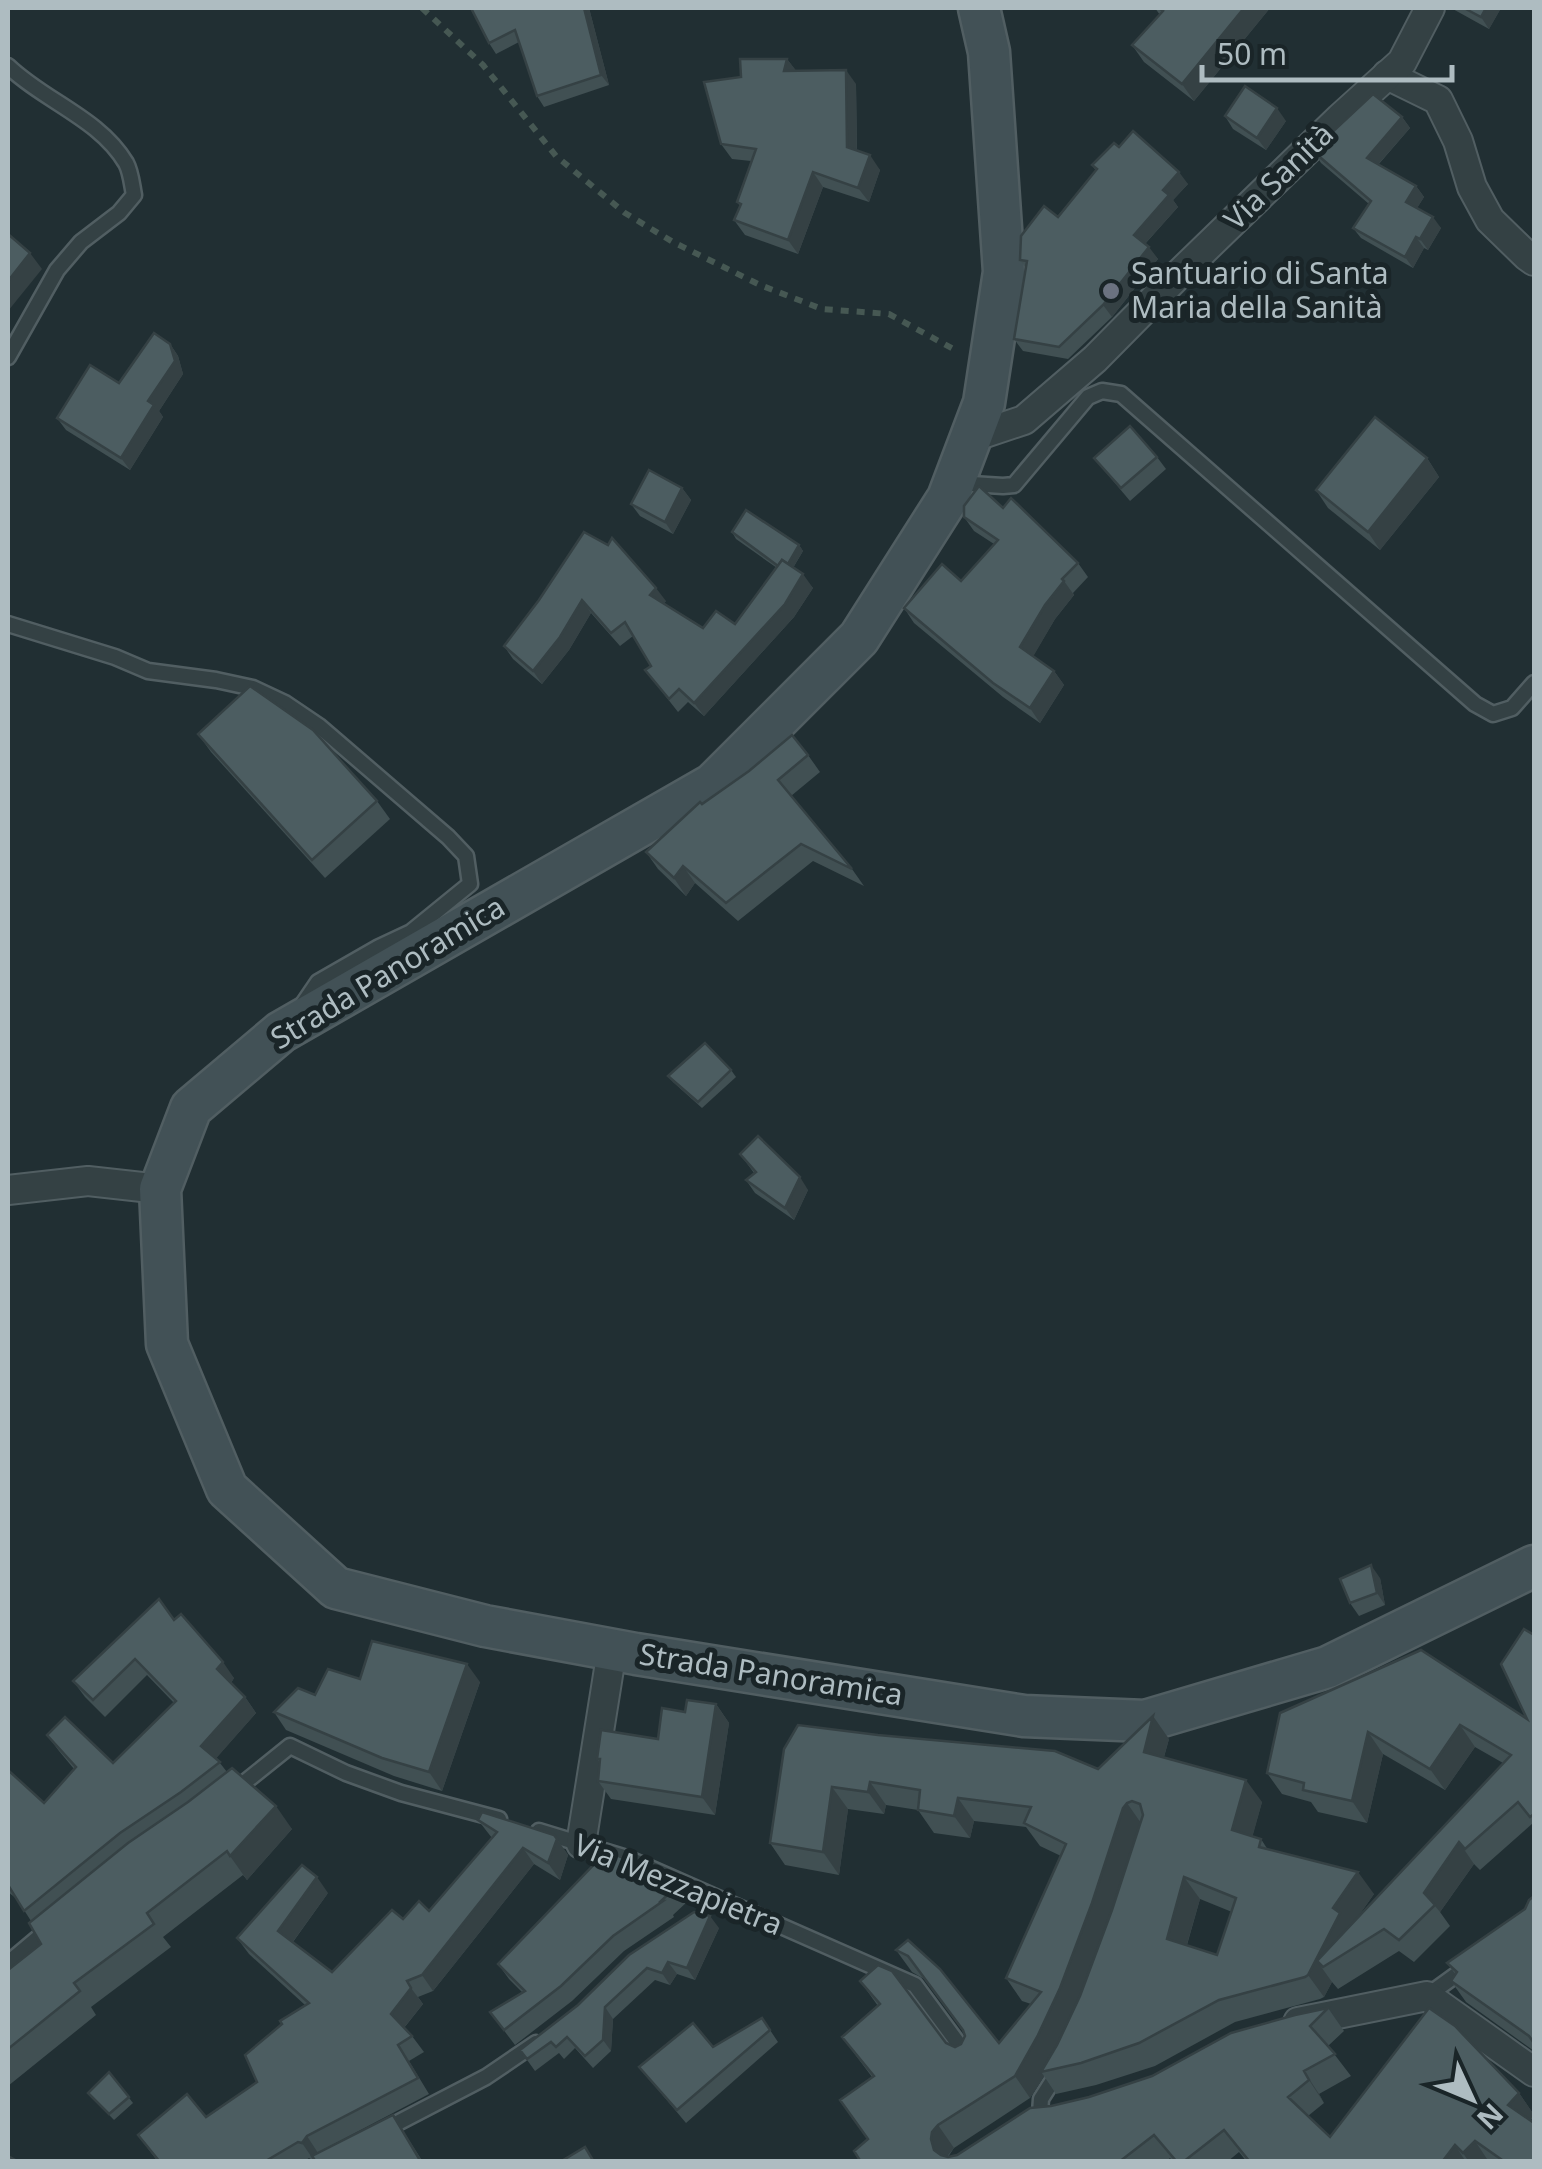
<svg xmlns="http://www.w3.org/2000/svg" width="1542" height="2169" font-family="'Noto Sans',sans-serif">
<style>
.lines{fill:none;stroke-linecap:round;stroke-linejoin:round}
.service-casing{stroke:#515e62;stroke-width:19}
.minor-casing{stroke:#515e62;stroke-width:32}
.secondary-casing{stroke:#515e62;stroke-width:45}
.path{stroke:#465853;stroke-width:6;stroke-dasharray:8 8;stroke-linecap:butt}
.service{stroke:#344144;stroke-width:14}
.minor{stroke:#344144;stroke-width:28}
.secondary{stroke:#425156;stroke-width:40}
.wall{fill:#415053;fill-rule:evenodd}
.shaded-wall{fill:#354144}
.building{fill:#4c5d61;stroke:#354144;stroke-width:2.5;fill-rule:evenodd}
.worship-dot{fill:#6b7280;stroke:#1a2528;stroke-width:4}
.labels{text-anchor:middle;stroke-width:10;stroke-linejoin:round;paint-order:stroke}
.street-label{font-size:30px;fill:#aebcc1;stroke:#1a2528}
.poi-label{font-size:30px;fill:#aebcc1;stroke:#1a2528;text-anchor:start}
</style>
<rect width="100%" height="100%" fill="#212f33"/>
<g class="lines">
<g class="service-casing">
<g id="service">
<path d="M8,66C44,101 99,118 126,163C131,172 132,185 134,195L119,213L81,242L57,270L8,357"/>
<path d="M956,483L1003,486L1014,485L1088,397L1102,391L1121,394L1475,704L1493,714L1512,708L1534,683"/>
<path d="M8,624L115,657L148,671L216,680L253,688L285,703L319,726L448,837L466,856L470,884L411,932L379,947L318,982L303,1004"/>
<path d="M234,1791L290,1746L346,1773L401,1793L499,1819"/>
<path d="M539,1831L627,1858L915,1985L969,2058"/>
<path d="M8,1963L52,1926"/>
<path d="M1427,1996L1467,1967"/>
<path d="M1040,2113L1041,2099L1060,2069"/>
<path d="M382,2131L486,2077L536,2043"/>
</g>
</g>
<g class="minor-casing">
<g id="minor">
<path d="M1387,75L1438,100L1458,141L1472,187L1490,220L1527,256L1534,261"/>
<path d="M970,438L1024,420L1095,359L1180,273L1340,118L1402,62L1430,8"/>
<path d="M8,1190L88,1181L160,1189"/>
<path d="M581,1844L612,1650"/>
<path d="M1298,2022L1427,1996L1534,2072"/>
</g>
</g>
<g class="secondary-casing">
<path id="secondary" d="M979,8L989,52L1004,272L984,403L948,498L859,638L713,784L281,1032L191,1108L160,1189L167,1344L227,1489L336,1588L485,1626L636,1654L1024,1716L1145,1721L1328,1667L1534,1566"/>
</g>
<path class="path" d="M422,8L483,65L556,156L625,213L673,242L760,285L822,309L889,314L957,351"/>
<use href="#service" class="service"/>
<use href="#minor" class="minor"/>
<use href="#secondary" class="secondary"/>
</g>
<g class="wall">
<path d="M471,8H589L609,85L544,107L537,96L519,42L496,54L489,43Z"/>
<path d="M1155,8H1270L1194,101L1144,62L1132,45L1160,15Z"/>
<path d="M1451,8H1501L1489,29Z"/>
<path d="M787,59L796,71L856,84L857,150L880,170L869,202L823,187L798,254L745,235L734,220L740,206L737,202L751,161L732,159L721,144L741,77Z"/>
<path d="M1225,116L1286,121L1266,150L1233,129Z"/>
<path d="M1402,117L1410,128L1378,165L1416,186L1424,197L1417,208L1441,228L1428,250L1424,248L1413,268L1361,238L1353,228L1369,204L1321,163L1314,152Z"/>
<path d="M1119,147L1188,184L1173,200L1178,207L1145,244L1158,259L1112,317L1068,359L1023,351L1014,339L1026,268L1020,260L1096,171L1092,165Z"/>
<path d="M170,344L178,356L183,374L159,411L163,417L130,470L66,430L57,418L119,383Z"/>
<path d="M1157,457L1166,469L1130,501L1094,458Z"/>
<path d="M1427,458L1439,477L1380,550L1328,508L1316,490Z"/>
<path d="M682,488L691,500L673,534L640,516L631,504Z"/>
<path d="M1003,508L1078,563L1088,577L1073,593L1074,595L1055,619L1033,656L1054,671L1064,685L1040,723L1003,697L914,623L904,608L961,581L994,544L974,531L964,517Z"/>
<path d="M732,532L799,545L803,551L793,568L813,588L794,617L704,716L688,702L678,712L645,670L651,666L633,636L620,646L591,613L569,650L542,684L513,659L504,646L539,600L666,601L663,604L703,628L735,624L777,568L736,539Z"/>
<path d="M198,734L377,801L390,819L325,878L211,752Z"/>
<path d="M808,755L820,772L791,796L852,869L864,886L813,861L738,921L695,883L686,896L658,869L646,852L702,804Z"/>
<path d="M731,1070L736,1077L702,1108L673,1082L668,1076Z"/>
<path d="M740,1154L808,1190L794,1220L755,1193L746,1180L754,1173Z"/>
<path d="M1380,1578L1385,1605L1359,1616L1350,1603Z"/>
<path d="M174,1620L234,1678L231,1683L245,1697L256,1713L216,1758L227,1772L292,1829L247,1880L243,1875L163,1937L171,1947L91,2007L96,2015L8,2086V1970L41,1944L31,1921L17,1899L8,1892V1770L44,1803L74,1769L59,1751L47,1735L113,1763L174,1703L147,1675L105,1717L85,1697L73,1681Z"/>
<path d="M1534,1635V1825L1533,1823L1480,1870L1474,1864L1440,1912L1450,1926L1414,1962L1399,1951L1338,1989L1332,1982L1324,1997L1320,1999L1235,2022L1155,2066L1096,2085L1056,2094L1044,2076L1030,2098L954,2148L948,2157L957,2155L1051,2106L1089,2097L1152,2076L1328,2008L1344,2031L1328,2046L1351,2076L1319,2094L1324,2103L1308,2116L1330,2137L1519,2093L1534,2115L1531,2120L1534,2162H1247L1239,2152L1227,2162H1173L1170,2158L1165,2162H861L868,2139L872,2077L842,2037L878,2006L860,1981L946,2043L955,2047L961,2044L965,2036L964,2033L924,1979L912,1972L896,1950L908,1940L999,2043L1031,2004L1022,2001L1006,1978L1061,1856L1040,1846L1026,1827L974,1821L970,1838L934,1833L918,1810L886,1805L884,1814L848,1809L839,1875L785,1865L770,1843L784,1749L1098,1769L1169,1739L1164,1757L1262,1802L1252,1837L1261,1839L1268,1850L1374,1894L1357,1918L1503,1763L1475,1747L1445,1790L1383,1754L1367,1823L1318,1812L1311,1802L1282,1794L1267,1773L1280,1713L1527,1719ZM1200,1899L1232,1912L1217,1955L1187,1945Z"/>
<path d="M360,1679L480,1682L442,1791L394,1776L286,1730L274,1712Z"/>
<path d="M716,1704L729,1723L715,1815L611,1799L598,1781L600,1763L597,1759L658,1739L685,1712Z"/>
<path d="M478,1820L554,1835L568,1855L560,1880L534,1864L433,1991L418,1997L423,2004L404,2028L412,2036L424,2052L409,2061L429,2094L317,2153L393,2115L423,2162H315L309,2158L303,2162H158L138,2135L206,2117L257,2082L305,2005L249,1954L237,1938L328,1893L293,1942L332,1972L403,1919L429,1911L492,1838Z"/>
<path d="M677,1886L688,1901L673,1915L674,1917L624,1951L572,2001L515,2045L490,2012L522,1992L509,1979L498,1964Z"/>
<path d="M1534,1896V2051L1466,2002L1451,1981L1456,1975L1447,1963L1525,1909Z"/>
<path d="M719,1928L695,1980L677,1974L670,1985L655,1980L613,2019L611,2051L593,2068L575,2048L564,2059L559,2053L535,2071L520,2050L578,2005Z"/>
<path d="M762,2018L778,2042L686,2123L639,2067L713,2047Z"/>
<path d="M109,2072L133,2103L114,2120L88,2093Z"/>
</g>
<g class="shaded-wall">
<path d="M584,8H589L609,85L601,75Z"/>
<path d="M1244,8H1270L1194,101L1182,84Z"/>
<path d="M1486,8H1501L1489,29L1481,17Z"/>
<path d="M787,59L798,73L784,71Z"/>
<path d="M846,70L856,84L857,162L847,147Z"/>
<path d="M1277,108L1286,121L1266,150L1257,138Z"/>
<path d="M1402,117L1410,128L1374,169L1367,158Z"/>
<path d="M870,155L880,170L869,202L858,188Z"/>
<path d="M813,172L823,187L798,254L788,240Z"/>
<path d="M1179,172L1188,184L1173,200L1178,207L1142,247L1134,235L1163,190Z"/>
<path d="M1416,186L1424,197L1414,213L1406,202Z"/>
<path d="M1433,217L1441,228L1428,250L1420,239Z"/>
<path d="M1416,237L1424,248L1413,268L1405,257Z"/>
<path d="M1149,247L1158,259L1112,317L1103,305Z"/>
<path d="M30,253L42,269L8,311V281Z"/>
<path d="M170,344L178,356L183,374L159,411L163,417L130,470L121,458L148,401Z"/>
<path d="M1427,458L1439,477L1380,550L1368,532Z"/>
<path d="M682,488L691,500L673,534L665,522Z"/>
<path d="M799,545L803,551L788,576L784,570Z"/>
<path d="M803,574L813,588L794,617L704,716L694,703Z"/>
<path d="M1064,581L1074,595L1055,619L1030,662L1020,647L1045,605Z"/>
<path d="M656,588L666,601L659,608L650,595Z"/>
<path d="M582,600L591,613L569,650L542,684L533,671Z"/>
<path d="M1054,671L1064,685L1040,723L1030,708Z"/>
<path d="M683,866L695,883L686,896L674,878Z"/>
<path d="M800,1177L808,1190L794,1220L785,1208Z"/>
<path d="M1371,1565L1380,1578L1385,1605L1377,1593Z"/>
<path d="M223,1662L234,1678L229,1686L217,1669Z"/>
<path d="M467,1664L480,1682L442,1791L429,1772Z"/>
<path d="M245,1697L256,1713L213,1762L201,1746Z"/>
<path d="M716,1704L729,1723L715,1815L702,1797Z"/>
<path d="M1153,1716L1169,1739L1159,1774L1144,1752Z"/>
<path d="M1460,1725L1475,1747L1445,1790L1430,1769Z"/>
<path d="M1368,1732L1383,1754L1367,1823L1352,1801Z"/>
<path d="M1246,1780L1262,1802L1248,1853L1232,1830Z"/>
<path d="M870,1782L886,1805L884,1814L868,1792Z"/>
<path d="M832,1787L848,1809L839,1875L823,1852Z"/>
<path d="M958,1798L974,1821L970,1838L954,1816Z"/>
<path d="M1127,1803L1143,1826L1076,2011L1041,2072L1044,2076L1030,2098L1015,2076L1123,1808Z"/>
<path d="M276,1806L292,1829L247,1880L230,1856Z"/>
<path d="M557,1839L568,1855L560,1880L548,1863Z"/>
<path d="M1459,1842L1474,1864L1440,1912L1424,1893Z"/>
<path d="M523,1848L534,1864L433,1991L422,1975Z"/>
<path d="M1358,1872L1374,1894L1350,1928L1317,1961L1332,1982L1324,1997L1308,1975L1333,1908Z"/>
<path d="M317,1877L328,1893L289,1947L278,1931Z"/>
<path d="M1184,1877L1200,1899L1182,1961L1167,1939Z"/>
<path d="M710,1916L719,1928L695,1980L687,1968Z"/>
<path d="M668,1962L677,1974L670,1985L662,1973Z"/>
<path d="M411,1988L423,2004L402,2030L391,2014Z"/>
<path d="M605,2007L613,2019L611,2051L603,2040Z"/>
<path d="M1304,2071L1319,2094L1324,2103L1309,2080Z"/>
<path d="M1519,2093L1534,2115L1524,2127L1508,2105Z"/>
<path d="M938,2125L954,2148L948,2155L947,2162L934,2150L931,2139L932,2132Z"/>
<path d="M307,2136L318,2153L313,2159L302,2143Z"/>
<path d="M1475,2141L1489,2162H1469L1463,2153Z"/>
<path d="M1455,2145L1466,2162H1442Z"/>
</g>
<g class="building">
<path d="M471,8H584L601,75L537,96L515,30L489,43Z"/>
<path d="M1159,8H1244L1182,84L1132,45L1163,11Z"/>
<path d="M1464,8H1486L1481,17Z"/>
<path d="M740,59H787L784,71L846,70L847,147L870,155L858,188L813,172L788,240L734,220L741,204L737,202L756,149L721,144L704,82L741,77Z"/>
<path d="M1245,86L1277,108L1257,138L1225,116Z"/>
<path d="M1373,94L1402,117L1367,158L1416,186L1406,202L1433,217L1420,239L1416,237L1405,257L1353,228L1371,201L1314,152L1327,137Z"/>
<path d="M1133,131L1179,172L1163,190L1169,195L1134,235L1149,247L1103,305L1059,347L1014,339L1027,261L1020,260L1021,236L1044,206L1058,217L1097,169L1092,165L1114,143L1119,147Z"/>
<path d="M8,234L30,253L8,281Z"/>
<path d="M154,333L170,344L175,361L148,401L154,405L121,458L57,418L90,365L119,383Z"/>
<path d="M1375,417L1427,458L1368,532L1316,490Z"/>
<path d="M1130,426L1157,457L1121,488L1094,458Z"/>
<path d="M649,470L682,488L665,522L631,504Z"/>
<path d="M979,486L1003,508L1011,498L1078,563L1062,579L1064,581L1045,605L1020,647L1054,671L1030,708L993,683L904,608L942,564L961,581L998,540L964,517V506Z"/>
<path d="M746,510L799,545L788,564L782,560L778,566L732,532Z"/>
<path d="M584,532L608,545L612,538L656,588L650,595L703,628L716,611L735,624L782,560L803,574L785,604L694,703L679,689L669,699L645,670L651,666L625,622L611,633L582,600L560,637L533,671L504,646L539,600Z"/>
<path d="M250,686L313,730L377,801L312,860L198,734Z"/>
<path d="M792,735L808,755L778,780L852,869L801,844L726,903L683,866L674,878L646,852L700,802L702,804L749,771Z"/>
<path d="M705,1043L731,1070L698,1102L668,1076Z"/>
<path d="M758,1136L800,1177L785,1208L746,1180L756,1172L740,1154Z"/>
<path d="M1371,1565L1377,1593L1350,1603L1340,1579Z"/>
<path d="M159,1599L174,1620L181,1614L223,1662L217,1669L245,1697L201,1746L220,1762L181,1792L120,1833L24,1911L8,1885V1770L44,1803L76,1767L47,1735L65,1717L113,1763L176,1701L135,1659L93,1700L73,1681Z"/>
<path d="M1524,1629L1534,1635V1814L1530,1817L1518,1802L1465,1849L1459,1842L1424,1893L1435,1905L1399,1940L1384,1929L1323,1967L1317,1961L1511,1755L1460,1725L1430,1769L1368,1732L1352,1801L1303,1790L1304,1783L1267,1773L1280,1713L1421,1650L1527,1719L1501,1664Z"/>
<path d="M372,1641L467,1664L429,1772L382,1758L274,1712L298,1688L315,1695L328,1669L360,1679Z"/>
<path d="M687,1700L716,1704L702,1797L598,1781L600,1759H597L601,1730L658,1739L662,1708L685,1712Z"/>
<path d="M1153,1716L1144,1752L1246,1780L1232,1830L1261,1839L1259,1847L1358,1872L1333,1908L1340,1913L1308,1975L1305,1977L1219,2000L1139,2043L1081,2063L1041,2072L1057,2045L1080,1996L1112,1910L1143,1815L1140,1804L1132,1801L1127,1803L1123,1808L1092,1903L1060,1988L1038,2035L1015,2076L938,2125L932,2132L931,2139L934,2150L941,2155L948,2157L957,2155L1030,2108L1051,2106L1089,2097L1152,2076L1231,2033L1295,2015L1328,2008L1310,2026L1335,2054L1304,2071L1309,2080L1288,2097L1330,2137L1429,2008L1455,2026L1519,2093L1508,2105L1534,2123V2162H1505L1475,2141L1463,2153L1455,2145L1442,2162H1250L1224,2130L1183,2162H1177L1154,2135L1119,2162H861L854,2151L868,2139L840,2100L874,2076L842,2037L880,2004L860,1981L878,1965L892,1971L946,2043L955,2047L961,2044L965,2036L963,2030L908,1956L896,1950L908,1940L940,1969L999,2043L1041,1992L1006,1978L1066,1844L1024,1823L1031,1807L958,1798L954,1816L918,1810L920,1790L870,1782L868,1792L832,1787L823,1852L770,1843L784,1749L798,1725L878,1735L1055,1751L1098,1769ZM1184,1877L1236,1898L1217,1955L1167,1939Z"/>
<path d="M232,1768L276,1806L230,1856L227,1851L147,1913L154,1924L74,1983L80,1991L8,2049V1970L41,1944L29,1923L128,1843L188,1802Z"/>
<path d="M482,1812L554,1835L557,1839L548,1863L523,1848L422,1975L407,1981L411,1988L391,2014L412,2036L398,2045L418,2078L307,2136L302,2143L298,2142L264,2162H160L138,2135L187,2094L206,2117L257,2082L245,2055L282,2024L280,2021L309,2003L237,1938L302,1865L317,1877L278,1931L332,1972L392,1910L403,1919L419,1901L429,1911L497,1832L478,1820Z"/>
<path d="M607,1851L647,1868L677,1886L661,1901H663L613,1936L561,1986L504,2030L490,2012L525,1991L498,1964Z"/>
<path d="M1534,1896V2043L1529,2036L1451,1981L1457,1972L1447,1963L1525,1909L1529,1900Z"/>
<path d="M694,1912L710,1916L687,1968L668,1962L662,1973L647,1968L605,2007L603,2040L585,2056L567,2037L556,2047L551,2042L527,2059L520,2050L578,2005L629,1955Z"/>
<path d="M762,2018L770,2030L677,2110L639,2067L693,2023L713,2047Z"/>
<path d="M109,2072L129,2097L109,2114L88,2093Z"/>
<path d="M393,2115L421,2162H316L312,2156Z"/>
<path d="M585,2147L594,2162H560Z"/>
<path d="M8,2156L19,2162H8Z"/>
</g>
<circle class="worship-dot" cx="1111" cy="291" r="10"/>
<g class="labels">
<g class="street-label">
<text transform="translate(1279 177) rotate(-44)" y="10">Via Sanità</text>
<text transform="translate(388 973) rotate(-31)" y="10">Strada Panoramica</text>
<text transform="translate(771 1675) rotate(9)" y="10">Strada Panoramica</text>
<text transform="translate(678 1885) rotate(22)" y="10">Via Mezzapietra</text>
</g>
<g class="poi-label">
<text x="1131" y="284">Santuario di Santa<tspan x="1131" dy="34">Maria della Sanità</tspan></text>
</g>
</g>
<rect width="1542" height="2169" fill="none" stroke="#aebcc1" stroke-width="20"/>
<g transform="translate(1472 2099) rotate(134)" stroke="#1a2528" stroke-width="8" paint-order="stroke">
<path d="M0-8L18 38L0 25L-18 38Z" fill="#aebcc1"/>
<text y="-15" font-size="28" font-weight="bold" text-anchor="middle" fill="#aebcc1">N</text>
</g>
<path d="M1202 65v15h250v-15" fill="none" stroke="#aebcc1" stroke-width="5"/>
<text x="1217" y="65" font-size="30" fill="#aebcc1" stroke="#1a2528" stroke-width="8" paint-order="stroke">50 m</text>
</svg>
